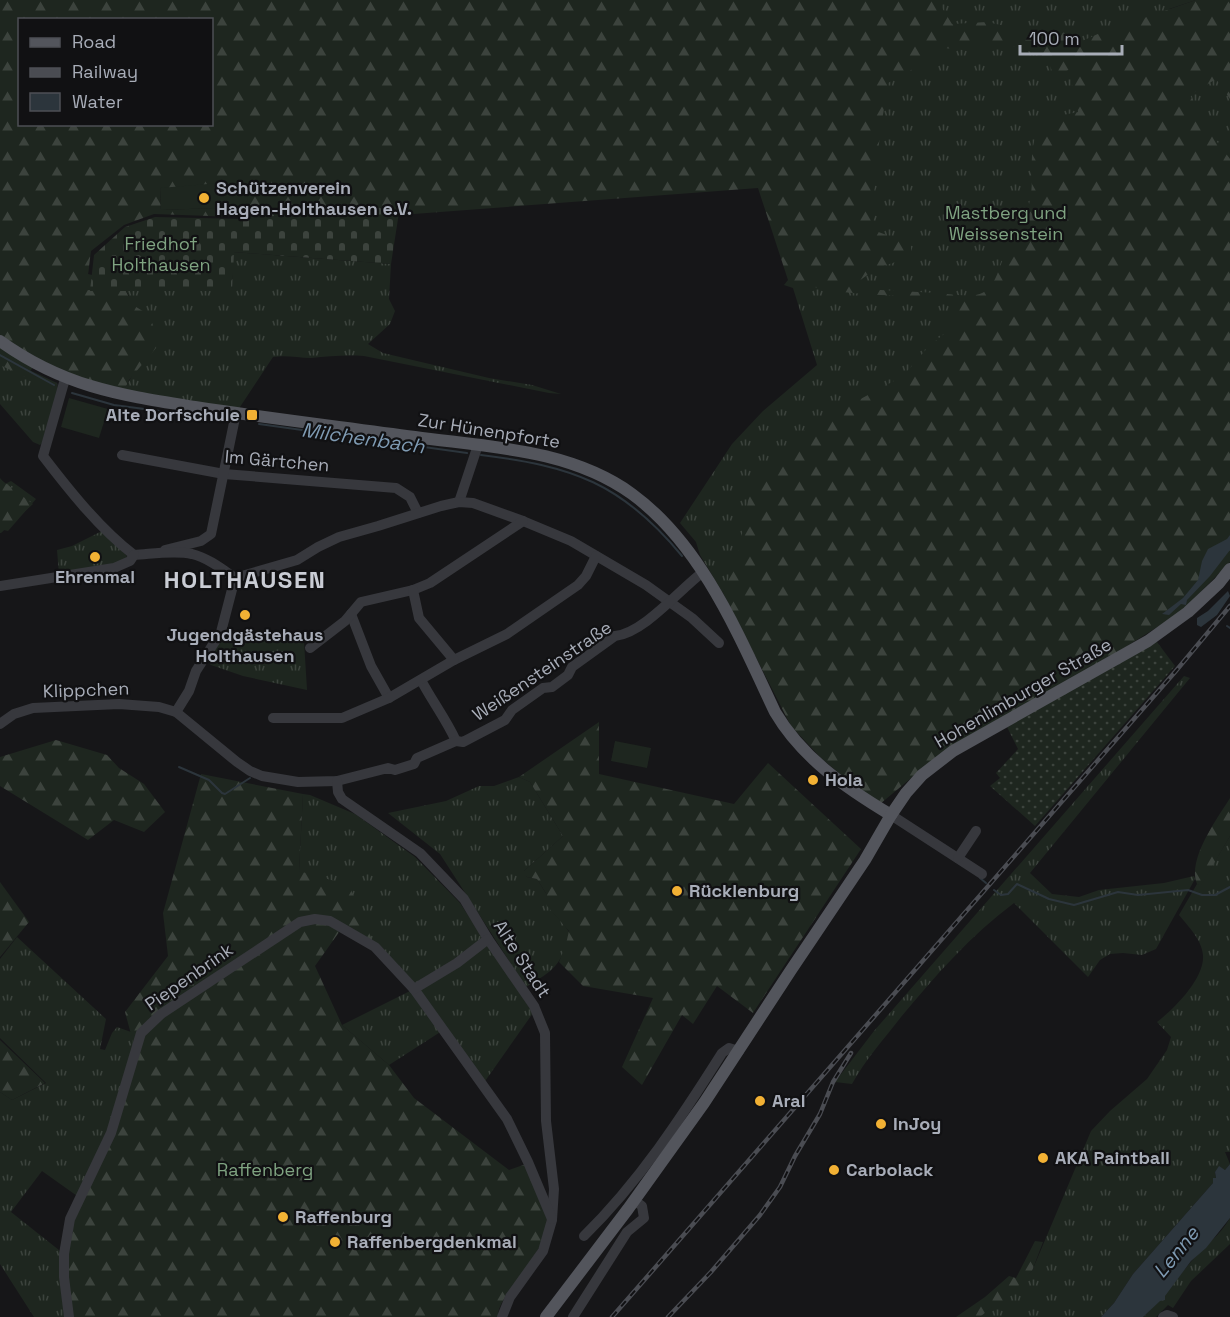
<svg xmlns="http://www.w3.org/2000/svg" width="1230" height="1317" font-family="'Space Grotesk',sans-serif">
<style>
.grass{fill:url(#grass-tufts);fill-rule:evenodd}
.forest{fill:url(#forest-firs);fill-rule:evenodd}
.cemetery{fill:url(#cemetery-stones)}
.garden{fill:url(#garden-dots)}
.pitch{fill:#1e261f}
.water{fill:#2c353c}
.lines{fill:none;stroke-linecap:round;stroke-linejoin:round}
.stream{stroke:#2c353c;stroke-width:2}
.minor{stroke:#37383d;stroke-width:10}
.major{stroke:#53555c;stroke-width:12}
.rail-casing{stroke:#4a4c52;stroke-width:4.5}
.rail{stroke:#111113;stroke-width:2;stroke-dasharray:7;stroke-linecap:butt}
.poi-dot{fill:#f2b134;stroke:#111113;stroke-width:2}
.labels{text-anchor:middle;stroke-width:4.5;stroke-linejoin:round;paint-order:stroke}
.poi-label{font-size:18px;font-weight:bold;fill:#a8adb8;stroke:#111113;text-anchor:start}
.park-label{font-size:18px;fill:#7fa381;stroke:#111113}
.street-label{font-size:18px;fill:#a8adb8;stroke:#111113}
.water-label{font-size:20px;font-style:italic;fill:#7f9bb3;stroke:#111113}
.district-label{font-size:24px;font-weight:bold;letter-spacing:1.5px;fill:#c9ccd4;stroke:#111113}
</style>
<defs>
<pattern id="grass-tufts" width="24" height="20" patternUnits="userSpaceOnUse" patternTransform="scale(1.5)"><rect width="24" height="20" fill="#1e261f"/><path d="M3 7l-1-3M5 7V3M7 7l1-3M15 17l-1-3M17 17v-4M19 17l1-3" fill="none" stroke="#3c433d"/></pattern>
<pattern id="forest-firs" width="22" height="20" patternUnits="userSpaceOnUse" patternTransform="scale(1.5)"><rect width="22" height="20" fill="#1e261f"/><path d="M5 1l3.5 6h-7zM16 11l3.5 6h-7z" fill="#3c433d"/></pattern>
<pattern id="cemetery-stones" width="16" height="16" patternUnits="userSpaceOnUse" patternTransform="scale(1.5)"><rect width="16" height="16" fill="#1e261f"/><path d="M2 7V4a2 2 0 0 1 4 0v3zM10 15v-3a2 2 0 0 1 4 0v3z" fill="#3c433d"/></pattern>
<pattern id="garden-dots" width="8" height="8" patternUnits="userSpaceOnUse" patternTransform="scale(1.5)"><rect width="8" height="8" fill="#1e261f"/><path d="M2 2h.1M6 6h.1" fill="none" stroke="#3c433d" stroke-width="1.8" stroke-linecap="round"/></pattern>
</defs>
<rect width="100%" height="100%" fill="#161618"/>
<g class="grass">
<path d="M0,0H1196L1169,9L1230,27V546L726,587L723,593L700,555L696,542L680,523L732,444L763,411L817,365L793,288L784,285L788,280H790L760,183L553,201L391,207L251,201L224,184L131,188L91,237L88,274C100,276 104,285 107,296H129L126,291H232L233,252L391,264L389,299L395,311L390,324L368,344L383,353L489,378L532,385L561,394L549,393L364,356C346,355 329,356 311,358C298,358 287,355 273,357L236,413L121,395L133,374L56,368ZM20,20H212V124H20Z"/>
<path d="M0,352L23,367L57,383L58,388L42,443L40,445L33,442L0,404Z"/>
<path d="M0,478L5,484L11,481L36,499L8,531L0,529Z"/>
<path d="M102,531L127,556L123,563L59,574L57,550L72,546Z"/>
<path d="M222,632L304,642L307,690L243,676L211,665L207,661Z"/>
<path d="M1184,676L1190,678L1030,873L1052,894L1079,897L1099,890L1164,883L1194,876L1195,879L1156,949L1142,955L1123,953L1110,954L1100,960L1088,977L1014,903C971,935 935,976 901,1017C884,1039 865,1060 852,1084L835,1082L874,1031Z"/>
<path d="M519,777L530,782L563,836L524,871V874L527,877L537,879L547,895C544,910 564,920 570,934C560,967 554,970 526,987L440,854L388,813L446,801L479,786H494Z"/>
<path d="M303,794L310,795L355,814L415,857L460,903L533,1013L483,1084L445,1029L389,1065L342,1025L414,989L299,871Z"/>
<path d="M1230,836V1152H1225L1230,1164L1225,1170L1219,1167L1215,1172L1216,1179H1213V1183L1133,1274L1114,1303L1101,1317H980L1032,1271L1091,1131L1110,1111L1147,1079L1167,1050L1171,1037L1157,1022C1174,1009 1205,978 1203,955C1202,940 1188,926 1179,915L1197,884L1201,885Z"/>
<path d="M17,937L106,1019L100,1049L105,1050L112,1033L117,1027L131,1032L135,1048L111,1133L80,1198L42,1171L11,1212L64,1254L69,1317H34L0,1264V1092L12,1100L46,1083L0,1038V959Z"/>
<path d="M1230,1218V1244L1191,1281L1173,1308L1168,1305L1156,1317H1143C1161,1300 1174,1282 1190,1263C1203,1247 1220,1236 1230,1218Z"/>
</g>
<g class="forest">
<path d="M0,0H937L952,24L987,22L1028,31L1073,33L1082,41L1100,33L1196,0H1230V99L1216,79L1190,95L1211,134L1230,159V562L1181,612L1075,679L928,764L880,804L869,798L821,758L791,726L723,593L739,550L749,496L769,466L807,428L903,376L929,346L954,326L957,316L944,301L947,294C960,295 976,299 987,290C996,283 999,267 1004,257C1014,237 1028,218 1031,194C1034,173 1027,145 1041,127C1049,116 1065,115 1078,112L1071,80L1073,67L1060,75L1053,85C1052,79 1053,71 1050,66C1043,49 1001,45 985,41L972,51L944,48L915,68L888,83C880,132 873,180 873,230L911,244V257L877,268L859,281L862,289L937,293V297C887,295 836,296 788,280L758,188L400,215V206L242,219L249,189L160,188L161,210L238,207V217L154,214L124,225L91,251L86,290L126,291L133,305L149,315L158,338L156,348L129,380L122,395L36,364L25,377L0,365ZM20,20H212V124H20Z"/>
<path d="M0,479L33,504L1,533H0Z"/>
<path d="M599,722V774L734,804L768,763L861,849L753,1013L717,986L693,1024L682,1015L642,1085L622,1067L653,998L583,986L559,962L566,944L569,931L547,906L545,899L547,895L537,879L527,877L524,875V871L563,836L530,782L519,777Z"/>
<path d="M56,740L107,755L119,768L144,784L165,812L144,832L114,820L88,840L0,786V757Z"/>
<path d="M201,774L303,794L299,871L349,885L375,947L342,928L315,966L342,1025L389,1065L414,1098L509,1170L526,1164L547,1215C550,1256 496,1294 498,1317H69L67,1309L70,1219L111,1133L135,1049L125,1012L168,956L163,913Z"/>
<path d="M1230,798V836L1201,886L1197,884C1187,859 1217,819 1230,798Z"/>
<path d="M0,882L29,922L0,957Z"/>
<path d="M0,1040L45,1083L12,1100L0,1092Z"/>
<path d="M1035,1241L1043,1242L1032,1271L1000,1306L992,1307L980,1317H956L985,1297L1009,1276L1016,1278Z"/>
</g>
<path class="cemetery" d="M400,206L391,264L234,252L232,291H90L94,255L125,227L155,217L242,219Z"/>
<path class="garden" d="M1154,638L1175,666L1035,826L990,786L1000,778L996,773L1018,749L1004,721Z"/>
<g class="pitch">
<path d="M232,182L249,189L246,207L161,210L160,188Z"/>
<path d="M69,398L108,409L99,438L61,427Z"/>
<path d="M615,741L651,748L647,768L611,761Z"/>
</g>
<g class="water">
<path d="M1230,535V550L1210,576L1187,600L1186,605L1181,604L1169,615L1162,614L1183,598L1198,580L1202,561L1208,549L1227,539Z"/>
<path d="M1228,591L1230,596L1217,615L1201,627L1197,625V618L1208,611Z"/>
<path d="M1230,1164V1218L1206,1248L1191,1261L1165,1296V1300L1160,1301L1143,1317H1101L1114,1303L1133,1274L1213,1183V1178H1216L1215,1172L1219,1166L1225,1170Z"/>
</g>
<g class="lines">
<g class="stream">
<path d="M0,355L54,385"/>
<path d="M72,393L114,405L228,420"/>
<path d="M259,424L467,453"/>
<path d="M481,455C572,466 622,483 682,556"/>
<path d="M1227,626L1230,628"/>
<path d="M179,767L209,780L222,793L225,794L250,778"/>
<path d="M980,878L986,883"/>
<path d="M994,890L1001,895L1008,894L1017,884L1049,899L1074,905L1118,892L1138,895L1188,890L1202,895H1215L1230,887"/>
</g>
<g class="minor">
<path d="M65,379L43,456C69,490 100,529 134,555"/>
<path d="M122,455L224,474L396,488L410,497L418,513"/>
<path d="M459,502L478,445"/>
<path d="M165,550L201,541L211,534L236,413"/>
<path d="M134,555C152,554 174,550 192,554C208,558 222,569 235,578L297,560L318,547L339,537L378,526L441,506L459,502L473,503L523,521L571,541L646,585L692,618L719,643"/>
<path d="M0,586L114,568L130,561L134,555"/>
<path d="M351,614L371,666L389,698"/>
<path d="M310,648L345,621L361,602L413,590L430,583L523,521"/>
<path d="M454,660L507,634L578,585L586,576L596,556"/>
<path d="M421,680C432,701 446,719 456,741"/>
<path d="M176,712L189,691L196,671L221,632L235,578"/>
<path d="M273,718H342L389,698L454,660L419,618L413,590"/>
<path d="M0,724L14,714L33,708L119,704L159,707L176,712L237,762L250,771L262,776L298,782L337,781L388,768L395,770L414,764L417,758L456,741L463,742L505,720L512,710L543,688L552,687L568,675L572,667L615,636C644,633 679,590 703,572"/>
<path d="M337,781L338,792L342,799L420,853L464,899L488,939L534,1006L545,1033L546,1121L554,1189L552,1220L543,1251L510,1297L502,1317"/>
<path d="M891,815L982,874"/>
<path d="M958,858L976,831"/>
<path d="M414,989L507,1119L528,1162L552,1219"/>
<path d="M584,1236C639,1182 681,1118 722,1053L729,1048L739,1051"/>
<path d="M69,1317L64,1277V1254L70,1219L111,1133L141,1033L161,1014L300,922L315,919L330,921L375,947L414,989L457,963L488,939"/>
<path d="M573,1317L627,1232L644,1218L642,1206L635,1201"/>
<path d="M1163,1317L1167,1315L1173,1317"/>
</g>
<g class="major">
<path d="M0,341C64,387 120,395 195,407C268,418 342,427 415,437C488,447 570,449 632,494C702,545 739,636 775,712C802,758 846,788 891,815"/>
<path d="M546,1317L628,1209L704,1103L791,970L865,860L891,815L906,793L922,775L953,751L1148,641L1188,612L1219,583L1230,569"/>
</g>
<g class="rail-casing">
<g id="rail">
<path d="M612,1317L1175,672L1230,606"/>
<path d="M668,1317L711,1272L760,1215L780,1187L795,1156L820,1114L833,1082L851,1053"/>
</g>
</g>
<use href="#rail" class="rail"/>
</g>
<g class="poi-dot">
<circle cx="204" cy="198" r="6"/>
<rect x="246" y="409" width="12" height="12" rx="3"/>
<circle cx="95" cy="557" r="6"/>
<circle cx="245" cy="615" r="6"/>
<circle cx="813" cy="780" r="6"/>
<circle cx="677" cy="891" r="6"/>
<circle cx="760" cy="1101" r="6"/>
<circle cx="881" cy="1124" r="6"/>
<circle cx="1043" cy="1158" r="6"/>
<circle cx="834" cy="1170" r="6"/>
<circle cx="283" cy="1217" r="6"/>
<circle cx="335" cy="1242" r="6"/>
</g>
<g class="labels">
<g class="poi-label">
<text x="216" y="194">Schützenverein<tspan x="216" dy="21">Hagen-Holthausen e.V.</tspan></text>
<text x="240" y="421" text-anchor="end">Alte Dorfschule</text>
<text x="95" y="583" text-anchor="middle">Ehrenmal</text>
<text x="245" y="641" text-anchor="middle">Jugendgästehaus<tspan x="245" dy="21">Holthausen</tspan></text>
<text x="825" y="786">Hola</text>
<text x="689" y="897">Rücklenburg</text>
<text x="772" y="1107">Aral</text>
<text x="893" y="1130">InJoy</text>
<text x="1055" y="1164">AKA Paintball</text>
<text x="846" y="1176">Carbolack</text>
<text x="295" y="1223">Raffenburg</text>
<text x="347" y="1248">Raffenbergdenkmal</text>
</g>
<g class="park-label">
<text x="1006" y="219">Mastberg und<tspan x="1006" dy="21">Weissenstein</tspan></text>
<text x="161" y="250">Friedhof<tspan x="161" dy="21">Holthausen</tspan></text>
<text x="265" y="1176">Raffenberg</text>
</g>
<g class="street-label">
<text transform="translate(489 431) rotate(9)" y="6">Zur Hünenpforte</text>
<text transform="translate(277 461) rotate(5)" y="6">Im Gärtchen</text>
<text transform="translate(542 671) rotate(-34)" y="6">Weißensteinstraße</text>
<text transform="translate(86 690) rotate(-2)" y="6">Klippchen</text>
<text transform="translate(1023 693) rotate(-30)" y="6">Hohenlimburger Straße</text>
<text transform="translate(522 959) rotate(57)" y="6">Alte Stadt</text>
<text transform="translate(189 977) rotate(-35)" y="6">Piepenbrink</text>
</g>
<g class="water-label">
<text transform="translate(363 438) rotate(8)" y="7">Milchenbach</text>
<text transform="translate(1176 1252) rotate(-51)" y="7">Lenne</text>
</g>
<g class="district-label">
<text x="245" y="588">HOLTHAUSEN</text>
</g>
</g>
<rect x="18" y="18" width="195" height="108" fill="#111113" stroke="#4d4f55" stroke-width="1.5"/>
<rect x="30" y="38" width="30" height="9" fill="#53555c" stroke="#4d4f55" stroke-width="1.5"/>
<text x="72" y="48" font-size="18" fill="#a8adb8">Road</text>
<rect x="30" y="68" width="30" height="9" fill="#4a4c52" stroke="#4d4f55" stroke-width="1.5"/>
<text x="72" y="78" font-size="18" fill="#a8adb8">Railway</text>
<rect x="30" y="93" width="30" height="18" fill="#2c353c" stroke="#4d4f55" stroke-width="1.5"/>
<text x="72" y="108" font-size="18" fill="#a8adb8">Water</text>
<path d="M1020 45v9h102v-9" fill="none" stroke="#a8adb8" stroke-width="3"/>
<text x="1029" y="45" font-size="18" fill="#a8adb8" stroke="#111113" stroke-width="4.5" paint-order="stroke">100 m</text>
</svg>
